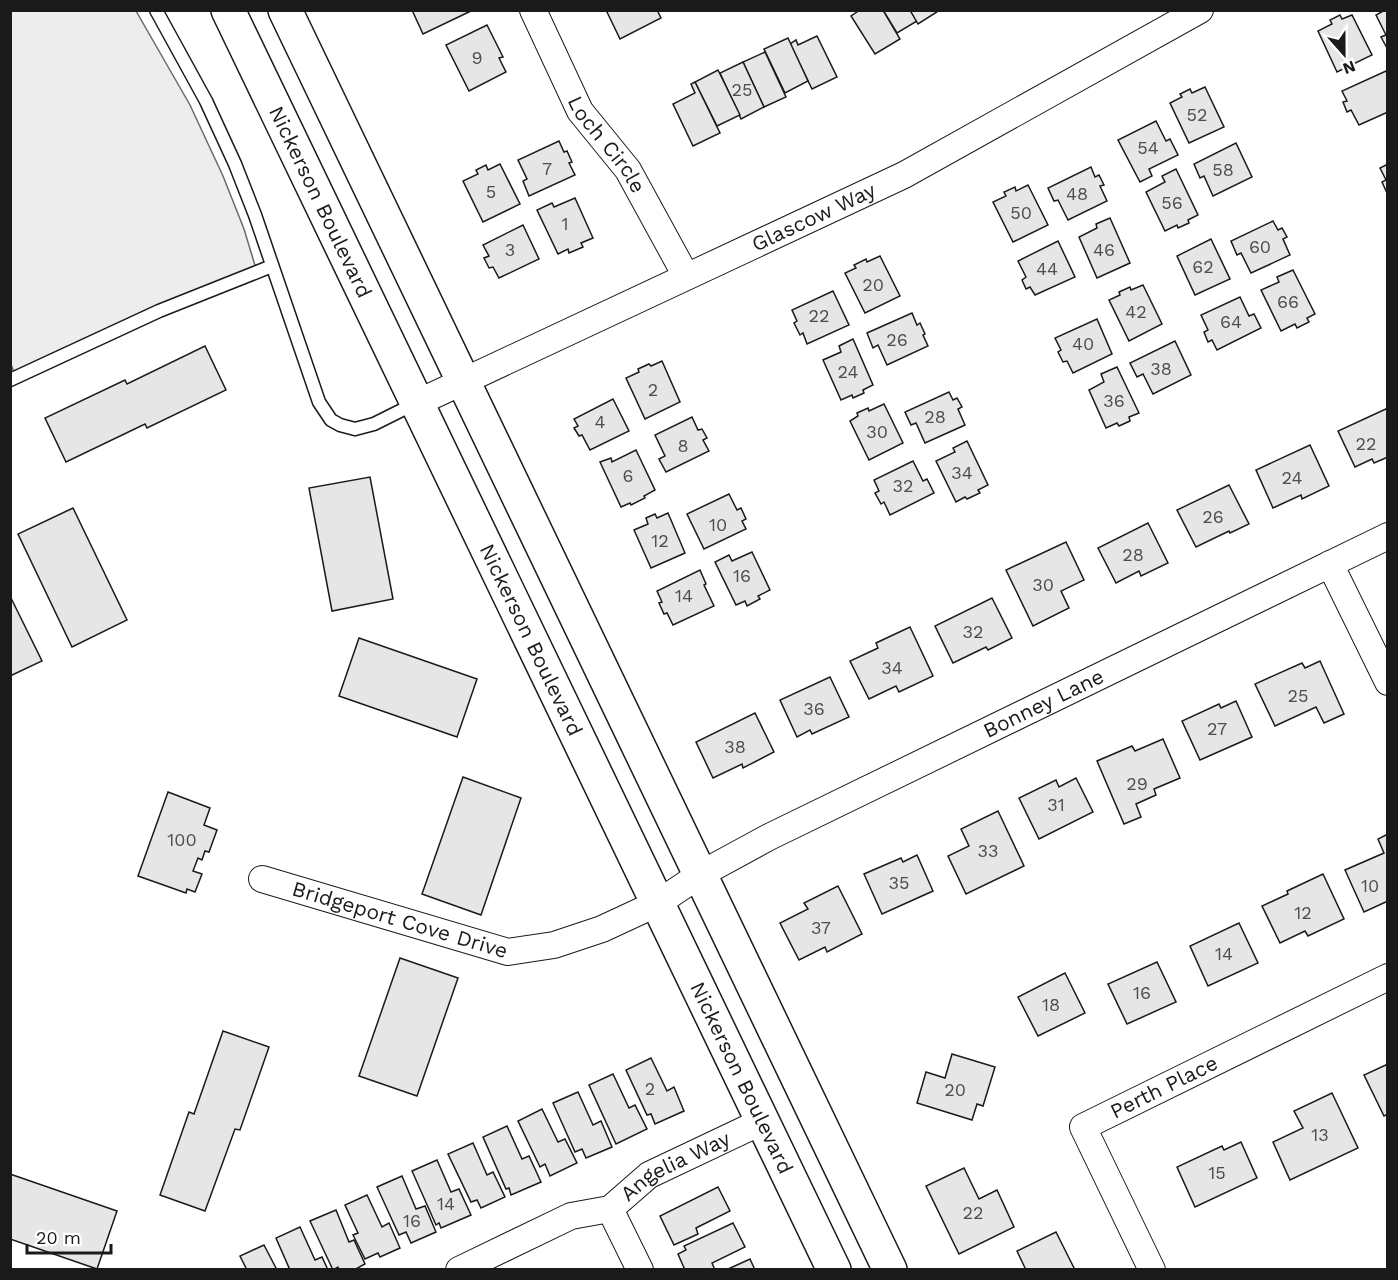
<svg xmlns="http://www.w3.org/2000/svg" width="1398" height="1280" font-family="'Work Sans',sans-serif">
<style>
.parking{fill:#ededed;stroke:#6a6a6a;stroke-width:1.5}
.building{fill:#e6e6e6;stroke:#1a1a1a;stroke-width:1.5}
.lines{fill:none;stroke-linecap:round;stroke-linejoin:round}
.lane-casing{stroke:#1a1a1a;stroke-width:15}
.street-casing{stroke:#1a1a1a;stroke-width:28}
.secondary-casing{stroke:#1a1a1a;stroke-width:36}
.lane{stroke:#fff;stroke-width:12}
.street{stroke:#fff;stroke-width:26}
.secondary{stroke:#fff;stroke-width:33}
.labels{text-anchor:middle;stroke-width:4.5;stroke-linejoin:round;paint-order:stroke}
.number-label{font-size:18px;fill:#4d4d4d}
.street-label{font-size:21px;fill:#1a1a1a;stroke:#fff}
</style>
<rect width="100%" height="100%" fill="#fff"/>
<path class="parking" d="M10,11H136L190,105L223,176L244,229L257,272L16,377L10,362Z"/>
<g class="building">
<path d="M412,10H473L423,34Z"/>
<path d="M610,10H657L661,18L620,39L607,12Z"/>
<path d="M860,10H883L900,39L875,54L851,16Z"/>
<path d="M883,10H910L917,21L897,33Z"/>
<path d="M910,10H940L918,24Z"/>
<path d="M1385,10H1388V50L1381,37L1386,35L1376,15Z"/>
<path d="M1340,15L1342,19L1352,15L1372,55L1337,72L1318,31L1332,24L1330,20Z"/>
<path d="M487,25L503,57L499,58L506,72L469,91L446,45Z"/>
<path d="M817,36L837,77L812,89L790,44L796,40L798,45Z"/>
<path d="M788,38L808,81L785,93L764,49Z"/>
<path d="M765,52L786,97L764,107L743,62Z"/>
<path d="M743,62L764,107L741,119L720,73Z"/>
<path d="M718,70L740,115L717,126L695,82Z"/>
<path d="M1386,71L1388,75V112L1359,125L1351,110L1347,112L1343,102L1347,101L1342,91Z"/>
<path d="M695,82L720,133L693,146L673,104L695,93L691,84Z"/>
<path d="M1205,87L1224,127L1189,143L1170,103L1182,97L1180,94L1190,89L1192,93Z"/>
<path d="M1156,121L1166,141L1170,139L1178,155L1149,169L1152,176L1140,182L1118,140Z"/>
<path d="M559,141L564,152L567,151L572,162L569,163L575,175L529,196L523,181L527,179L518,160Z"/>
<path d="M1236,143L1252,177L1213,196L1204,176L1200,178L1194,164Z"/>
<path d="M500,164L520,204L483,222L463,181L478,174L476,170L486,165L488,170Z"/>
<path d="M1388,164V193H1387L1382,182L1386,180L1380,168Z"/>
<path d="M1091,167L1095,177L1099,175L1104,185L1100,186L1107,201L1068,220L1058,200L1054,201L1048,188Z"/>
<path d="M1176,169L1198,215L1188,220L1189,223L1178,228L1177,225L1165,231L1146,192L1165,182L1162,176Z"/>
<path d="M1028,185L1048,225L1013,242L993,202L1006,196L1004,192L1015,187L1016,191Z"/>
<path d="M575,198L593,238L581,243L583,247L569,253L568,249L558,254L537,210L552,203L554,207Z"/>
<path d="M1110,218L1130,263L1097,278L1079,237L1097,228L1096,224Z"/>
<path d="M1273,221L1278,230L1282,228L1287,237L1283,239L1290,255L1251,273L1241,253L1237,255L1231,241Z"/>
<path d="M523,225L539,259L499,278L493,267L489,268L484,258L489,256L483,245Z"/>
<path d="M1211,239L1230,279L1195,295L1177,256Z"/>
<path d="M1058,241L1075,277L1035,295L1030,287L1026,289L1022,280L1026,277L1018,261Z"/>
<path d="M880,256L900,296L865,313L845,273L856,268L854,265L866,259L867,262Z"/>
<path d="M1293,270L1315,314L1307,318L1309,322L1297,328L1295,324L1281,331L1261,290L1279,282L1277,277Z"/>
<path d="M1143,285L1162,324L1129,341L1109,300L1120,295L1119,292L1130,287L1131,290Z"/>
<path d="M833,291L849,325L807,344L803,333L800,335L794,323L797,321L792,310Z"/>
<path d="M1240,297L1249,316L1254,314L1261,328L1217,350L1212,340L1208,342L1204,332L1208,330L1201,315Z"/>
<path d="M912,313L917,325L920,323L925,334L923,335L928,346L887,365L878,345L873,348L867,333Z"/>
<path d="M1097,319L1112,354L1073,373L1067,361L1063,362L1058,352L1061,350L1055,338Z"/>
<path d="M853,339L873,385L863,390L864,393L853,398L852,395L841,400L823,360L841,352L839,346Z"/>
<path d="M1175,341L1191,375L1153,394L1143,374L1137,377L1130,363Z"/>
<path d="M205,346L226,390L147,428L145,424L66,462L45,418L125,380L127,384Z"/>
<path d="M662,361L680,402L645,419L626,378L639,372L638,369L649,364L651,366Z"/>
<path d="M1117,367L1139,413L1129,417L1130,421L1119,426L1117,423L1106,428L1089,390L1104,382L1101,374Z"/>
<path d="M949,392L953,400L957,398L962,407L958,409L965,425L925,443L916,423L911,425L905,412Z"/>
<path d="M613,399L629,431L590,450L582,435L579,436L574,428L578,426L574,419Z"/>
<path d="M884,404L903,443L869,460L850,421L858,416L857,413L868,408L869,411Z"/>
<path d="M1388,408V457L1374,463L1372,459L1355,467L1338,431Z"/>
<path d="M692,417L698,430L702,429L707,438L703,440L709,451L666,472L659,459L665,456L655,435Z"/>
<path d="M967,441L988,485L978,490L980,493L967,499L965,497L956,502L936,461L955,452L953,448Z"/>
<path d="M1310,445L1329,486L1302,499L1301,495L1273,508L1256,470Z"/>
<path d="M636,450L655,490L644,496L645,498L631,505L630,503L621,507L600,462L611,458L612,462Z"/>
<path d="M913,461L923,481L927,479L934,493L890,515L884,502L881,504L875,493L879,491L874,480Z"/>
<path d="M370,477L393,599L332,611L309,488Z"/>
<path d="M1229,485L1249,524L1230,533L1229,531L1196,547L1177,510Z"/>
<path d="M729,494L737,510L741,508L746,519L742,521L746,529L704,549L687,514Z"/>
<path d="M73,508L127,620L72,647L18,534Z"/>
<path d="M668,513L685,553L651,568L634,530L648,524L646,518L655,514L657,518Z"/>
<path d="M1148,523L1168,563L1141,576L1139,571L1116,583L1098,548Z"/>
<path d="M1066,542L1084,580L1061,591L1069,608L1033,626L1006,570Z"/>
<path d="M752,552L770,590L758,596L760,599L747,606L745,601L736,605L715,562L729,555L732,561Z"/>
<path d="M700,570L706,584L704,585L714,606L673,625L667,613L664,614L659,603L662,602L657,591Z"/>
<path d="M10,596L42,661L10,676Z"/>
<path d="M992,598L1012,638L988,650L986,647L953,663L935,626Z"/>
<path d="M910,627L933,676L899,692L896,686L869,699L850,661L878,648L876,643Z"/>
<path d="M359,638L477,679L457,737L339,696Z"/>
<path d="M1320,661L1344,714L1324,723L1316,707L1275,726L1255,684L1302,663L1305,668Z"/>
<path d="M830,677L849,717L812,734L810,730L797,737L780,700Z"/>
<path d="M1236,701L1252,737L1200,760L1182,721L1219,704L1221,708Z"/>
<path d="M755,713L774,752L743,768L742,764L713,778L696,742Z"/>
<path d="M1163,739L1180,778L1154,789L1156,795L1136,804L1141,817L1124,824L1097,761L1132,746L1135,751Z"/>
<path d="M463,777L521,798L481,915L422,894Z"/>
<path d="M1076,778L1093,812L1039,839L1019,798L1056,780L1059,787Z"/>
<path d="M168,792L210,808L204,825L217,830L209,852L205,851L202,860L198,858L193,871L202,874L195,892L187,889L186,893L138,876Z"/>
<path d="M998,811L1024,866L966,894L948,856L969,846L961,829Z"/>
<path d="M1388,834V901L1364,912L1345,870L1384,853L1378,839Z"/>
<path d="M917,855L933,891L882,914L864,874L901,858L903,862Z"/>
<path d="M1323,874L1344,919L1308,936L1305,931L1280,943L1262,906L1288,894L1287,891Z"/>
<path d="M838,886L862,934L827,952L825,947L799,960L780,923L808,909L804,903Z"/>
<path d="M1239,923L1258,963L1208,986L1190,946Z"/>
<path d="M400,958L458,978L417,1096L359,1076Z"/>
<path d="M1157,962L1176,1002L1127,1024L1108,984Z"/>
<path d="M1065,973L1085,1013L1038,1036L1018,997Z"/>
<path d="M223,1031L269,1047L240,1130L235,1129L205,1211L160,1195L189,1112L194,1114Z"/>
<path d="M952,1054L995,1067L983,1106L977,1104L972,1120L917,1103L926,1072L945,1078Z"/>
<path d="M651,1058L667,1091L674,1087L684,1111L655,1124L651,1114L647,1115L626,1070Z"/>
<path d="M1388,1064V1114L1384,1116L1364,1075Z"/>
<path d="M613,1074L629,1108L635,1105L647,1129L616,1144L589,1085Z"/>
<path d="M578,1092L593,1125L601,1121L612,1147L586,1158L582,1149L575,1152L553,1103Z"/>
<path d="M1332,1093L1358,1148L1290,1180L1273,1142L1303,1128L1294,1111Z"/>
<path d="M542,1109L558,1142L565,1139L577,1163L550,1176L545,1164L540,1167L518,1121Z"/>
<path d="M507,1126L522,1159L529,1156L541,1182L511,1195L509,1188L506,1189L483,1137Z"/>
<path d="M1241,1142L1257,1178L1195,1207L1177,1167L1222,1146L1224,1150Z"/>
<path d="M473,1143L487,1175L493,1172L505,1197L481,1208L477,1200L471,1202L448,1154Z"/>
<path d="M437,1160L451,1192L459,1189L471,1215L441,1228L439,1223L436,1225L412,1171Z"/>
<path d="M964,1168L979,1199L997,1190L1014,1227L959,1254L926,1186Z"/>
<path d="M10,1174L117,1211L97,1269L10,1239Z"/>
<path d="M402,1176L416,1209L425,1206L436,1232L411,1243L406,1232L399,1235L377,1187Z"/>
<path d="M718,1187L730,1211L696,1228L698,1234L674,1245L660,1216Z"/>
<path d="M367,1195L382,1227L389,1223L400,1248L380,1257L378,1253L365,1259L353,1235L358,1233L345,1205Z"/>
<path d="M336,1210L349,1242L354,1240L365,1264L354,1270H339L338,1267L333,1270L310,1221Z"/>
<path d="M733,1223L745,1247L712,1263L715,1270H685L678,1254L686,1250L684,1246Z"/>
<path d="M300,1227L315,1260L322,1257L328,1270H290L276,1238Z"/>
<path d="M1056,1232L1075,1270H1026L1017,1251Z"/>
<path d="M264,1245L277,1270H247L240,1256Z"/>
<path d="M750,1259L755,1270H726Z"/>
</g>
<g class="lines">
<g class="lane-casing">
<g id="lane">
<path d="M156,10L206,101L235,164L255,215L319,402L331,420L340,425L355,429L374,424L416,403"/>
<path d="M10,380L159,311L272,266"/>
</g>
</g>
<g class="street-casing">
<g id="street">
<path id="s1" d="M533,10L580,111L628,170L686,276"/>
<path id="s2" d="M417,403L904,175L1200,10"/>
<path d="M1330,564L1388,682"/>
<path id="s3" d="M262,879L508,952L554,945L602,929L658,903L701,874L769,837L1388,536"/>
<path d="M610,1209L640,1270"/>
<path id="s4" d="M459,1270L571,1216L610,1209L649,1175L763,1121"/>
<path id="s5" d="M1152,1270L1083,1127L1388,977"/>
</g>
</g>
<g class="secondary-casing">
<g id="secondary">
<path id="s6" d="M228,10L834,1270"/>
<path d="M285,10L890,1270"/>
</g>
</g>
<use href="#lane" class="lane"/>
<use href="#street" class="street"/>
<use href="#secondary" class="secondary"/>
</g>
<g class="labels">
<g class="number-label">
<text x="477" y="64">9</text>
<text x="742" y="96">25</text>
<text x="1197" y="121">52</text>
<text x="1148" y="154">54</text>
<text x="547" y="175">7</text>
<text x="1223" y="176">58</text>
<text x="491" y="198">5</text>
<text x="1077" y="200">48</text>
<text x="1172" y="209">56</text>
<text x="1021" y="219">50</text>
<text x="565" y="230">1</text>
<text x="1260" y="253">60</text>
<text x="510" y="256">3</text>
<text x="1104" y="256">46</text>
<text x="1203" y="273">62</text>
<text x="1047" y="275">44</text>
<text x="873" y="291">20</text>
<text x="1288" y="308">66</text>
<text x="1136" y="318">42</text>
<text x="819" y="322">22</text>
<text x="1231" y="328">64</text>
<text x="897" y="346">26</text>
<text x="1083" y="350">40</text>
<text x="1161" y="375">38</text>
<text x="848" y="378">24</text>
<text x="653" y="396">2</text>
<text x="1114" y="407">36</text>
<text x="935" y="423">28</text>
<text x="600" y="428">4</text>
<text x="877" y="438">30</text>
<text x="1366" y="450">22</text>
<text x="683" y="452">8</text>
<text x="962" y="479">34</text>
<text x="628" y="482">6</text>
<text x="1292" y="484">24</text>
<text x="903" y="492">32</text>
<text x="1213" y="523">26</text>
<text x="718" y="531">10</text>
<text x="660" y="547">12</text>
<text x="1133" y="561">28</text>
<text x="742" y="582">16</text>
<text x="1043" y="591">30</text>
<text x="684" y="602">14</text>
<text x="973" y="638">32</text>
<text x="892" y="674">34</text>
<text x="1298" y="702">25</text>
<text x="814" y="715">36</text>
<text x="1217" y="735">27</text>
<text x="735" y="753">38</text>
<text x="1137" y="790">29</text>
<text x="1056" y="811">31</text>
<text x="182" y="846">100</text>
<text x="988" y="857">33</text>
<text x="899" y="889">35</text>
<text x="1370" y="892">10</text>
<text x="1303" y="919">12</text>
<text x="821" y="934">37</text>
<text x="1224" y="960">14</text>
<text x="1142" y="999">16</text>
<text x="1051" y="1011">18</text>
<text x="650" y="1095">2</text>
<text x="955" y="1096">20</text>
<text x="1320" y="1141">13</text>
<text x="1217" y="1179">15</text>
<text x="446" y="1210">14</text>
<text x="973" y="1219">22</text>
<text x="412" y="1227">16</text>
</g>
<g class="street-label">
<text dy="7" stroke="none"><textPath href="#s1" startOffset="154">Loch Circle</textPath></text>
<text dy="7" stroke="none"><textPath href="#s6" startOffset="213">Nickerson Boulevard</textPath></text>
<text dy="7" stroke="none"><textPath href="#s2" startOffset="438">Glascow Way</textPath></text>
<text dy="7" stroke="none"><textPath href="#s6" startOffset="699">Nickerson Boulevard</textPath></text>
<text dy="7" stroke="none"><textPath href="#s3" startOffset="850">Bonney Lane</textPath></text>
<text dy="7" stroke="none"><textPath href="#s3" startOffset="144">Bridgeport Cove Drive</textPath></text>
<text dy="7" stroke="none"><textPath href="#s6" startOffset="1185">Nickerson Boulevard</textPath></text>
<text dy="7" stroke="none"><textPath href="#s5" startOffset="249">Perth Place</textPath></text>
<text dy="7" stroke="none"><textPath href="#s4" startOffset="243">Angelia Way</textPath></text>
</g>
</g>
<rect width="1398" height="1280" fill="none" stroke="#1a1a1a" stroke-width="24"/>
<g transform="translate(1344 54) rotate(159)" stroke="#ffffff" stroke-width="4.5" paint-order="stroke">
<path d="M0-4.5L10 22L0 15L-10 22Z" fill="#1a1a1a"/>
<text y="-9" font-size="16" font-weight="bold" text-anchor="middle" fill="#1a1a1a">N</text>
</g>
<path d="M27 1244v9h84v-9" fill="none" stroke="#1a1a1a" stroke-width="3"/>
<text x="36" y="1244" font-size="18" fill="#1a1a1a" stroke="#ffffff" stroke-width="4.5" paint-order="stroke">20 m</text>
</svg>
